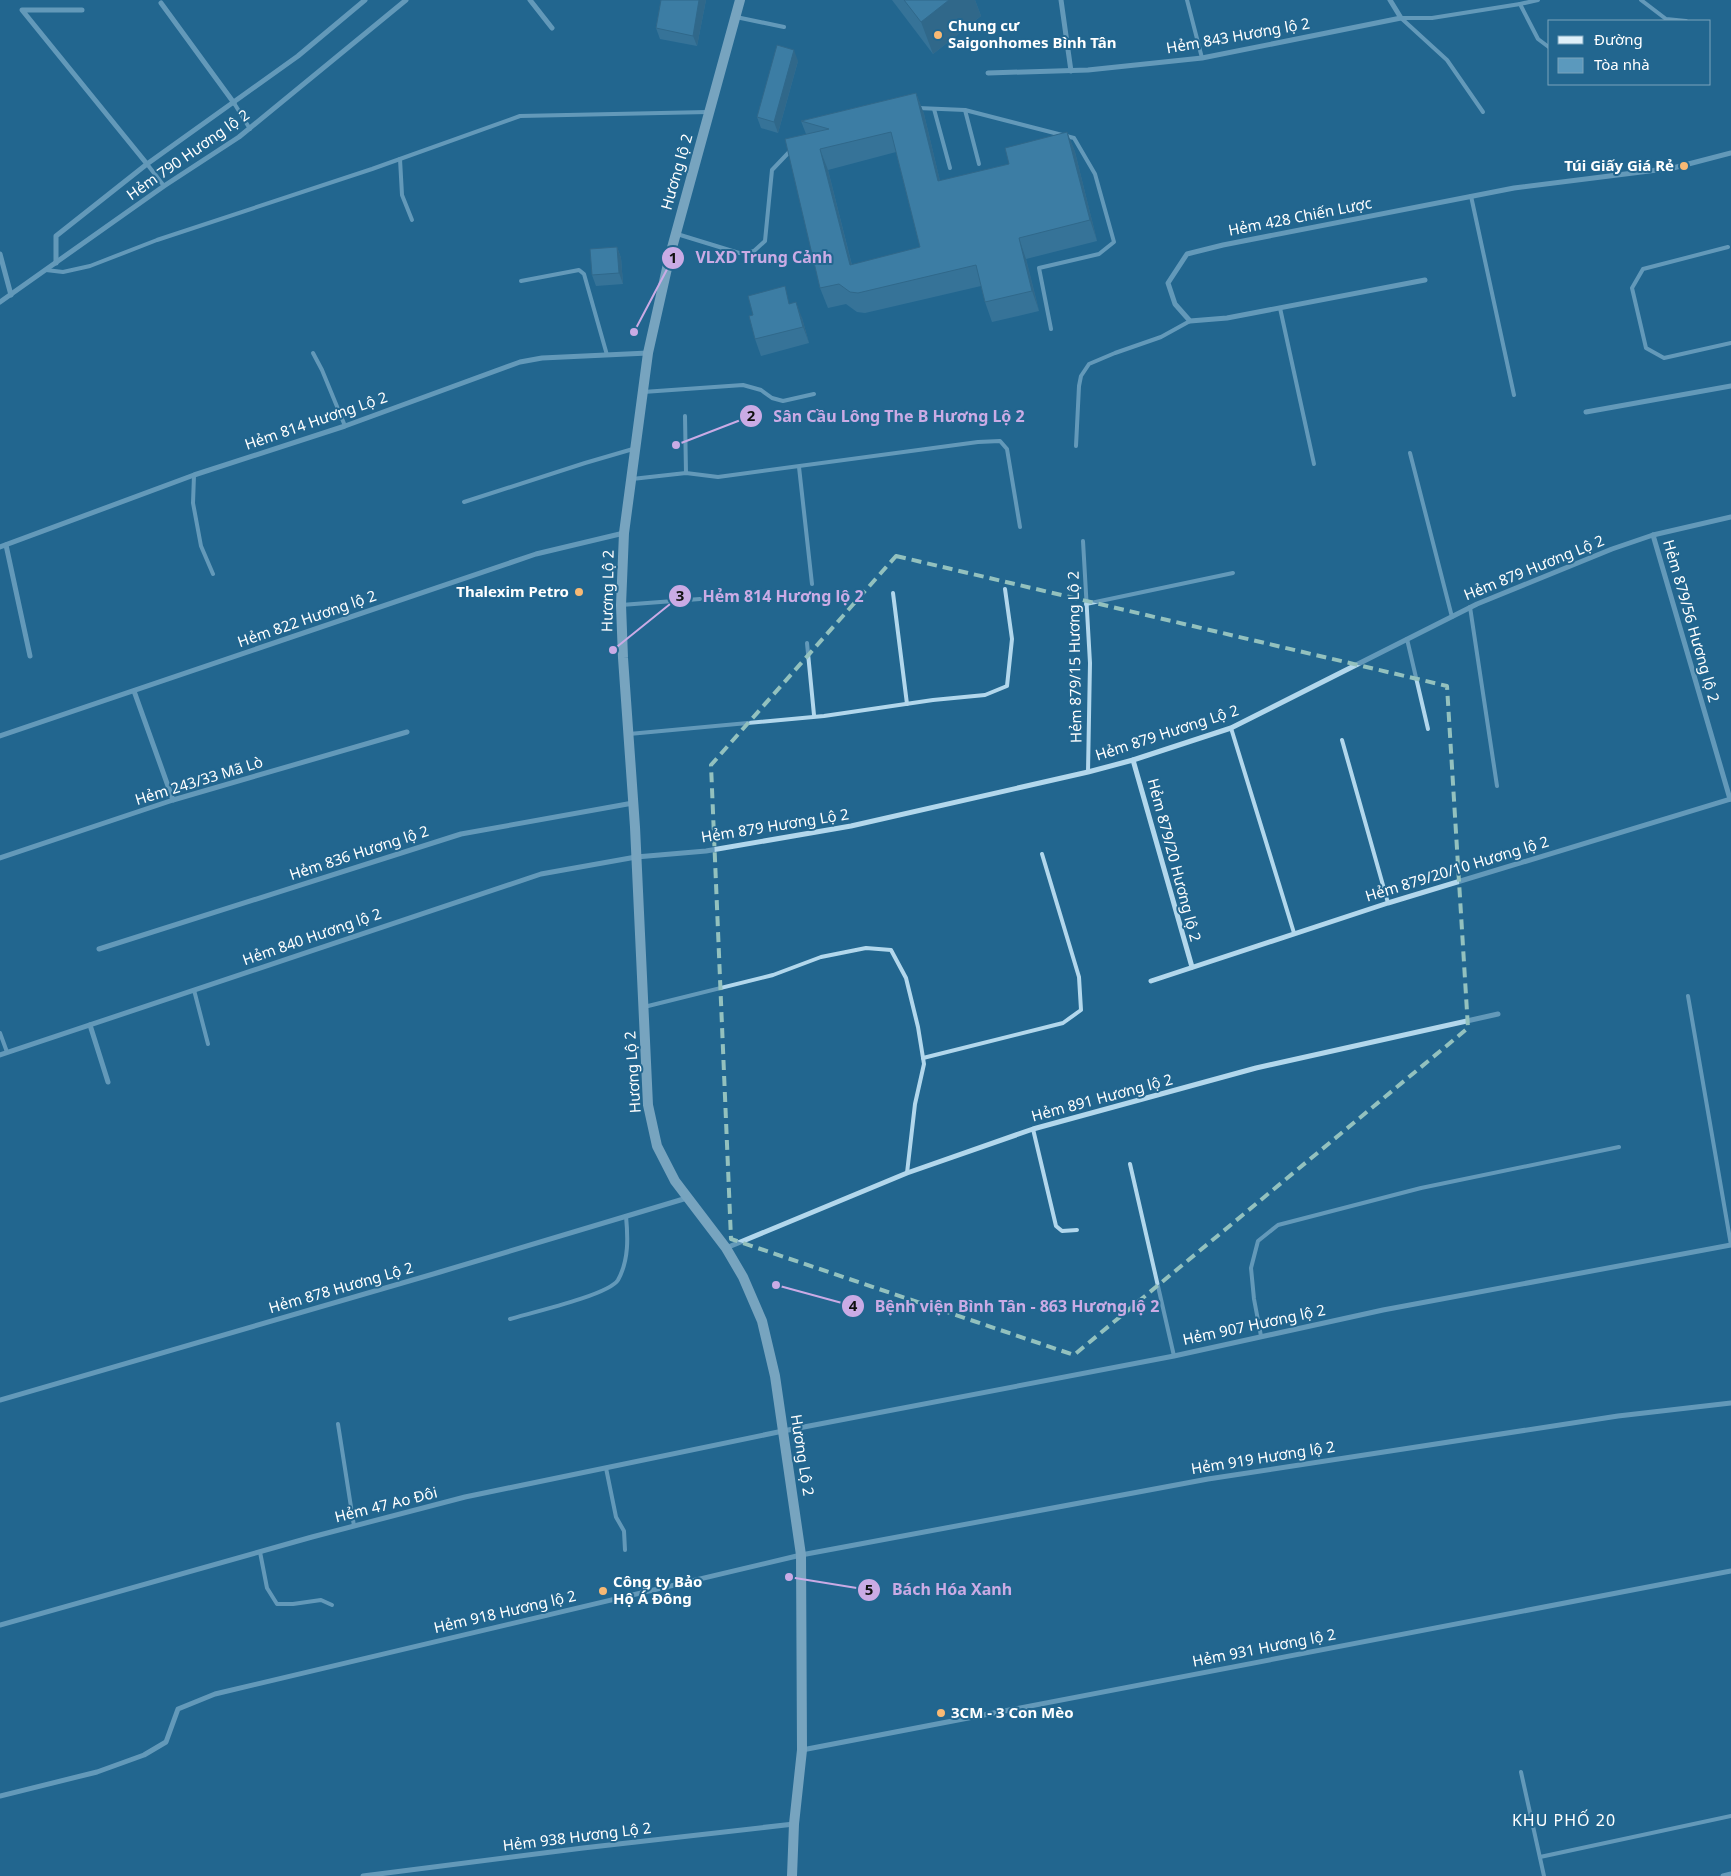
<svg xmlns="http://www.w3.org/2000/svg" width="1731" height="1876" font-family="'Noto Sans',sans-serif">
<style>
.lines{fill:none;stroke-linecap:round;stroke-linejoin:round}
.service{stroke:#b2d7ec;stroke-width:4}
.minor{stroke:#b2d7ec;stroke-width:5}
.secondary{stroke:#deeff9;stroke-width:10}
.wall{fill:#4e84a3;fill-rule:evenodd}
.shaded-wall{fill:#406b84}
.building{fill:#5b99bd;stroke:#406b84;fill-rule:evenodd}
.marked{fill:none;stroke:#93c1be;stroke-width:4;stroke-dasharray:10 6;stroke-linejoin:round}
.poi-dot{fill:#f8b974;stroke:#22668f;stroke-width:2}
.labels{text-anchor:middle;stroke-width:4;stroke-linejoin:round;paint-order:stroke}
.poi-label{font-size:15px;font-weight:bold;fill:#fff;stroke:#22668f;text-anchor:start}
.street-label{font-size:15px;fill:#fff;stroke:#22668f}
.neighbourhood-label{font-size:16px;letter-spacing:1px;fill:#fff;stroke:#22668f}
.leader{fill:none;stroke:#caabe5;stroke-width:2}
.callout-dot{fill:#caabe5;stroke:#22668f;stroke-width:2}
.mark-label{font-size:15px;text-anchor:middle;font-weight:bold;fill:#111}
.callout-label{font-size:16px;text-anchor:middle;font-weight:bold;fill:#caabe5;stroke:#22668f;stroke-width:4;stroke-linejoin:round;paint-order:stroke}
</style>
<rect width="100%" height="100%" fill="#22668f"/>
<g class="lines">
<g class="service">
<path d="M1187,0L1202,58"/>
<path d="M1641,0L1666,19L1686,21"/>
<path d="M1520,4L1538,0"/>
<path d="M736,17L784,27"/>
<path d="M1401,18H1432L1520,4L1538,39L1550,48"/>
<path d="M1401,18L1447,60L1483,112"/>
<path d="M234,103L250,129"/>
<path d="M918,108L965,110L1074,138L1095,174L1114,242L1099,254L1039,268L1051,329"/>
<path d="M934,109L950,168"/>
<path d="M965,110L979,164"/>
<path d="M400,159L402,195L412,220"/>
<path d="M147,164L164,186"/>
<path d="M1471,196L1514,395"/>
<path d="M677,234L739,253L754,251L765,241L772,170L792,149"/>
<path d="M1728,247L1643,269L1632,288L1646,348L1664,358L1731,343"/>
<path d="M46,270L63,272L90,266L157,240L372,169L520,116L708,112"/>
<path d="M521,281L579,270L584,274L607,355"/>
<path d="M1280,308L1314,464"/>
<path d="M313,353L322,370L345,426"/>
<path d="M643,392L743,385L761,390L772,398L783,401L814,394"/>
<path d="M685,416L686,473"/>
<path d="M1076,446L1079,386L1081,376L1089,364L1115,353L1161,337L1190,321"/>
<path d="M1410,453L1452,617"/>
<path d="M799,467L812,584"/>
<path d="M194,475L193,503L201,546L213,574"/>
<path d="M632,479L686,473L718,477L978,442L1000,441L1007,449L1020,527"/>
<path d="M464,502L585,463L633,449"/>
<path d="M1083,541L1090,663L1088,772"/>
<path d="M893,593L907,704"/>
<path d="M1086,604L1233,573"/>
<path d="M621,605L700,599"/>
<path d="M1470,607L1497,786"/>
<path d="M1407,639L1428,729"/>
<path d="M807,643L814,715"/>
<path d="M1231,728L1294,933"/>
<path d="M629,734L824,716L933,700L985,695L1007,686L1012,639L1005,589"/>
<path d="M1342,740L1388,903"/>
<path d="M194,990L208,1044"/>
<path d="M1688,996L1731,1245"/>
<path d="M644,1007L773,975L821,957L866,948L891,950L906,978L918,1027L924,1064L915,1104L907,1173"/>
<path d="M0,1033L7,1052"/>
<path d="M923,1058L1063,1023L1081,1010L1079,977L1042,854"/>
<path d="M1033,1129L1056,1226L1062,1231L1077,1230"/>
<path d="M1130,1164L1174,1356"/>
<path d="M510,1319C530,1313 609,1295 618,1280C629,1260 628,1237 626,1216"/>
<path d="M1261,1336L1254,1299L1251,1268L1258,1241L1278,1225L1421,1188L1619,1147"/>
<path d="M338,1424L354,1526"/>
<path d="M606,1468L616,1517L624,1531L625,1550"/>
<path d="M260,1552L267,1588L277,1604H293L321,1600L332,1605"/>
<path d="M1521,1772L1544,1876"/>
<path d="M1540,1857L1731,1816"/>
</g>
<g class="minor">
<path d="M530,0L552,28"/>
<path d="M1061,0L1071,71"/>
<path d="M161,3L234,103"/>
<path d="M82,10H22L147,164"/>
<path d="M988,73L1088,70L1202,58L1401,18L1390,0"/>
<path d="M0,254L11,295"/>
<path d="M56,263V236L147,164L298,56L365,0"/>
<path d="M1425,280L1227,318L1190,321L1175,304L1168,283L1187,254L1223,245L1514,188L1673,168L1731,153"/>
<path d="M0,302L164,186L239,137L406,0"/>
<path d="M1586,412L1731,386"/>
<path d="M1653,535L1730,799"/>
<path d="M6,545L30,656"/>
<path d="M0,547L194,475L345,426L520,362L542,358L648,353"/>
<path d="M134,691L173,800"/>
<path d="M0,736L536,554L624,533"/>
<path d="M1133,760L1192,967"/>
<path d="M0,858L173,800L407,732"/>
<path d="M99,949L461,834L633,803"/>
<path d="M1151,981L1388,903L1731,799"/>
<path d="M90,1025L108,1082"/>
<path d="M0,1055L541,874L636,857L706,851L851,826L1088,772L1133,760L1231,728L1477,604L1612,549L1653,535L1731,517"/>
<path d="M726,1248L907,1173L1033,1129L1256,1068L1498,1014"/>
<path d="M0,1400L440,1272L687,1198"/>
<path d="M0,1625L312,1537L465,1497L783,1431L1174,1356L1383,1310L1731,1245"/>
<path d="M802,1750L1731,1571"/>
<path d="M0,1796L97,1772L144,1755L166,1742L178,1709L215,1694L801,1555L1208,1479L1618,1416L1731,1403"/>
<path d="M363,1876L583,1848L794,1824"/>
<path d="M1723,1876L1731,1874"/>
</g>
<path class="secondary" d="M740,0L670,255L648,353L624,533L621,605L623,658L635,827L648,1105L657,1146L675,1181L726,1248L743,1277L762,1321L775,1376L801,1555L802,1750L794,1824L792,1876"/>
</g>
<g class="wall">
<path d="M661,0H706L697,46L660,39L656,28Z"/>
<path d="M892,0H975L981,16L933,54Z"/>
<path d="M798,61L778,133L761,128L757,117Z"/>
<path d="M916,93L924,114L940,181L1009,164L1067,132L1075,152L1097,241L1026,259L1039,311L992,322L985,302L981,286L865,313L857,312L846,304L828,308L820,288L806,134L801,121ZM896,152L920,247L852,265L828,170Z"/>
<path d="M617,247L621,258L623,284L596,286L592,275Z"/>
<path d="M791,304L802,318L809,343L761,356L755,339Z"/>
</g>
<g class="shaded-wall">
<path d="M699,0H706L697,46L693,36Z"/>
<path d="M949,0H975L981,16L933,54L921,22Z"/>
<path d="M794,50L798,61L778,133L774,122Z"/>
<path d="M916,93L924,114L945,202L938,181Z"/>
<path d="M1067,132L1075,152L1097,241L1090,220Z"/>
<path d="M820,149L828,170L857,286L850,265Z"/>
<path d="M1019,238L1026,259L1039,311L1032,291Z"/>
<path d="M617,247L621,258L623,284L619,273Z"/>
<path d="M796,302L802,318L809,343L803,327Z"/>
</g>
<g class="building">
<path d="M661,0H699L693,36L656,28Z"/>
<path d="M904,0H949L921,22Z"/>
<path d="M777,45L794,50L774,122L757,117Z"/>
<path d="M916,93L938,181L1009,164L1005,148L1067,132L1090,220L1019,238L1032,291L985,302L976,265L858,293L850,292L839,284L820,288L785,139L829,129L801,121ZM891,132L920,247L850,265L820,149Z"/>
<path d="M617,247L619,273L592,275L590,249Z"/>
<path d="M785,286L789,304L796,302L803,327L755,339L749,316L753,315L748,296Z"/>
</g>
<path d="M0 0H1731V1876H0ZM896,556L1447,686L1468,1028L1074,1355L731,1239L711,765Z" fill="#22668f" fill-opacity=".55" fill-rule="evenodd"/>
<path class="marked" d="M896,556L1447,686L1468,1028L1074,1355L731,1239L711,765Z"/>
<g class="poi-dot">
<circle cx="938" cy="35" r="5"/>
<circle cx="1684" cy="166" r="5"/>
<circle cx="579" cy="592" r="5"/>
<circle cx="603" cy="1591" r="5"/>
<circle cx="941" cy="1713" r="5"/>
</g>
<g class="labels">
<g class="poi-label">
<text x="948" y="31">Chung cư<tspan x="948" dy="17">Saigonhomes Bình Tân</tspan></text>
<text x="1674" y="171" text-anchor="end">Túi Giấy Giá Rẻ</text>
<text x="569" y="597" text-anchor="end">Thalexim Petro</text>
<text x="613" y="1587">Công ty Bảo<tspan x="613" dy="17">Hộ Á Đông</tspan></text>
<text x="951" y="1718">3CM - 3 Con Mèo</text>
</g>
<g class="street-label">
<text transform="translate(1238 36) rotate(-10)" y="5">Hẻm 843 Hương lộ 2</text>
<text transform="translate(188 155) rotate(-35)" y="5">Hẻm 790 Hương lộ 2</text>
<text transform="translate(677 172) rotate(-74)" y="5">Hương lộ 2</text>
<text transform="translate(1300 217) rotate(-11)" y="5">Hẻm 428 Chiến Lược</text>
<text transform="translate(316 421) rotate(-19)" y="5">Hẻm 814 Hương Lộ 2</text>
<text transform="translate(1534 568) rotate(-22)" y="5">Hẻm 879 Hương Lộ 2</text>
<text transform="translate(608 591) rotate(-89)" y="5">Hương Lộ 2</text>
<text transform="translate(307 619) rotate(-19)" y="5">Hẻm 822 Hương lộ 2</text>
<text transform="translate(1691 621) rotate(74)" y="5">Hẻm 879/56 Hương lộ 2</text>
<text transform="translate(1075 657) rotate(-91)" y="5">Hẻm 879/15 Hương Lộ 2</text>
<text transform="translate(1167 733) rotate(-18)" y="5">Hẻm 879 Hương Lộ 2</text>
<text transform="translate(199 781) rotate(-17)" y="5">Hẻm 243/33 Mã Lò</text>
<text transform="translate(775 826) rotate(-9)" y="5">Hẻm 879 Hương Lộ 2</text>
<text transform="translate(359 853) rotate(-18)" y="5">Hẻm 836 Hương lộ 2</text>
<text transform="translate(1174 860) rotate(75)" y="5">Hẻm 879/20 Hương lộ 2</text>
<text transform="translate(1457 869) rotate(-17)" y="5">Hẻm 879/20/10 Hương lộ 2</text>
<text transform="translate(312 937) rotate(-19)" y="5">Hẻm 840 Hương lộ 2</text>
<text transform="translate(633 1072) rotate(-94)" y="5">Hương Lộ 2</text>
<text transform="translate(1102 1098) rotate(-15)" y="5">Hẻm 891 Hương lộ 2</text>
<text transform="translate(341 1288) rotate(-16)" y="5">Hẻm 878 Hương Lộ 2</text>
<text transform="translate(1254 1325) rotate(-12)" y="5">Hẻm 907 Hương lộ 2</text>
<text transform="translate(802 1455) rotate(81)" y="5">Hương Lộ 2</text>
<text transform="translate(1263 1458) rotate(-9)" y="5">Hẻm 919 Hương lộ 2</text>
<text transform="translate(386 1505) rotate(-14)" y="5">Hẻm 47 Ao Đôi</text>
<text transform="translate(505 1612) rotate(-13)" y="5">Hẻm 918 Hương lộ 2</text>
<text transform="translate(1264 1648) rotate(-11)" y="5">Hẻm 931 Hương lộ 2</text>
<text transform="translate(577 1837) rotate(-7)" y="5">Hẻm 938 Hương Lộ 2</text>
</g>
<g class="neighbourhood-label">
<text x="1564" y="1826">KHU PHỐ 20</text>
</g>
</g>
<path class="leader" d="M634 332L673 258M676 445L751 416M613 650L680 596M776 1285L853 1306M789 1577L869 1590"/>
<g class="callout-dot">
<circle cx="634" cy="332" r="5"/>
<circle cx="676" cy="445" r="5"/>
<circle cx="613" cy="650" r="5"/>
<circle cx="776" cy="1285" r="5"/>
<circle cx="789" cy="1577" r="5"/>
<circle cx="673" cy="258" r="12"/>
<circle cx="751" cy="416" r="12"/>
<circle cx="680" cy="596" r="12"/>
<circle cx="853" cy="1306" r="12"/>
<circle cx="869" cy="1590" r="12"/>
</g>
<g class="mark-label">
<text x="673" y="263">1</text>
<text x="751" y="421">2</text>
<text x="680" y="601">3</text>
<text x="853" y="1311">4</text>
<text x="869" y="1595">5</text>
</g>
<g class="callout-label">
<text x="764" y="263">VLXD Trung Cảnh</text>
<text x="899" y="422">Sân Cầu Lông The B Hương Lộ 2</text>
<text x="783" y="602">Hẻm 814 Hương lộ 2</text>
<text x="1017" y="1312">Bệnh viện Bình Tân - 863 Hương lộ 2</text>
<text x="952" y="1595">Bách Hóa Xanh</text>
</g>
<rect x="1548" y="20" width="162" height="65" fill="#22668f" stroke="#7aa3bc"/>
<rect x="1558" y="36" width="25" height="8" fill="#deeff9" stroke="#7aa3bc"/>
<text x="1594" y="45" font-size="15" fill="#ffffff">Đường</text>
<rect x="1558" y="58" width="25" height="15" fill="#5b99bd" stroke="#7aa3bc"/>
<text x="1594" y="70" font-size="15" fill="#ffffff">Tòa nhà</text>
</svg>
